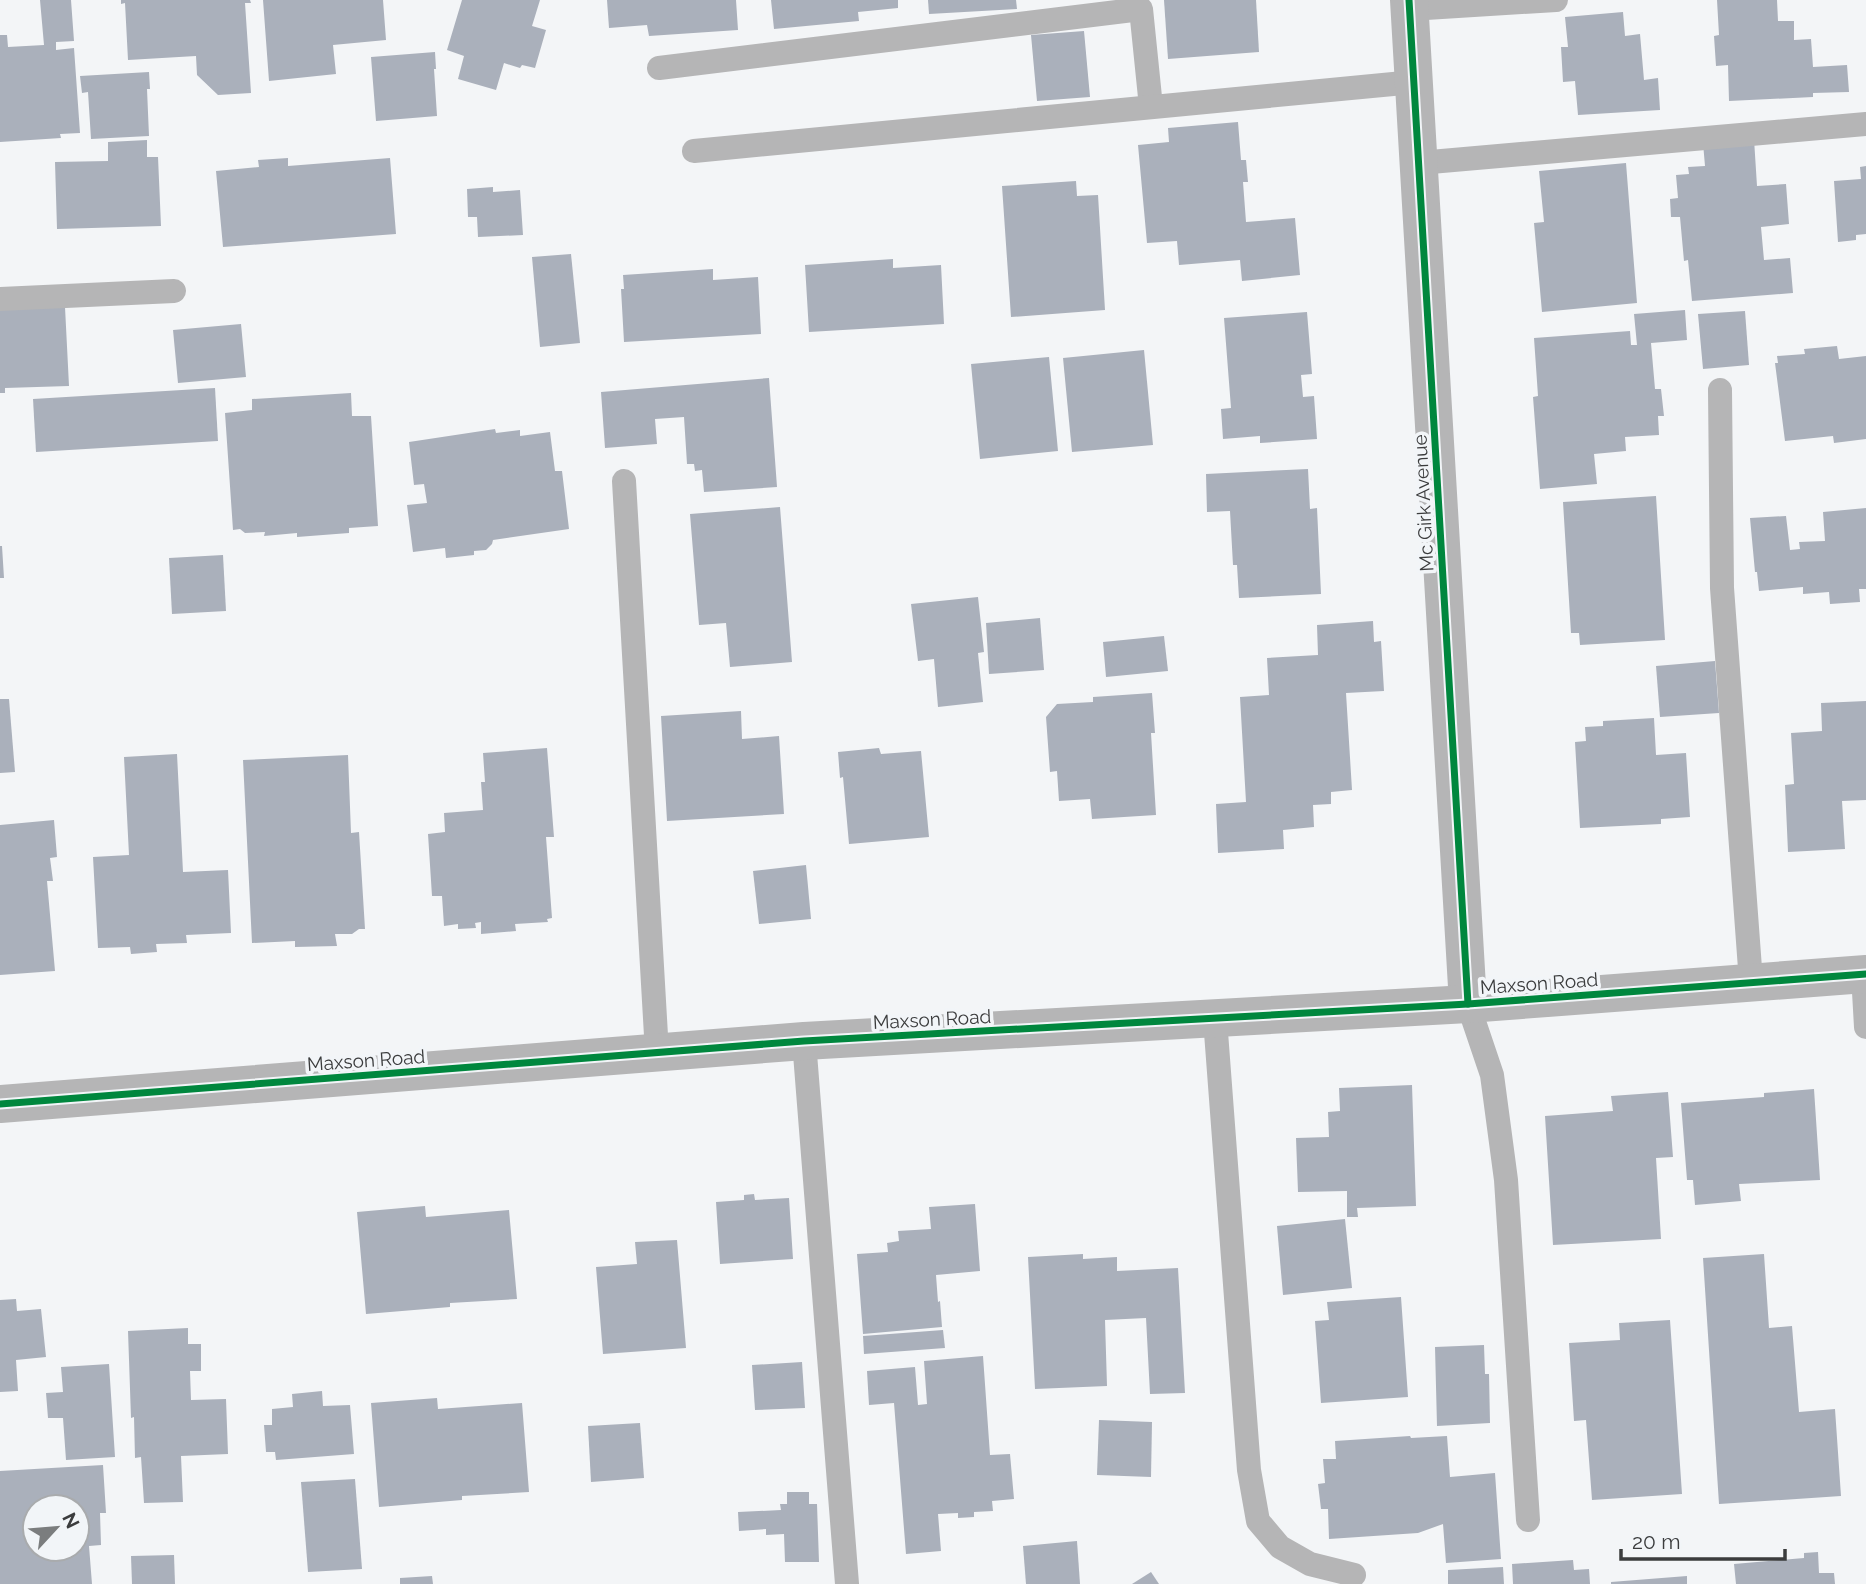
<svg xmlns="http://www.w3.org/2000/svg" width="1866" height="1584" font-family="Raleway,sans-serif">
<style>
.building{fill:#aab0bb;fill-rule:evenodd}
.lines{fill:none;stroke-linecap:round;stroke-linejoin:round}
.service{stroke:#b5b5b6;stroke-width:24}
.minor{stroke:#b5b5b6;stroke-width:38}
.tertiary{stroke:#b5b5b6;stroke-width:38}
.cycleway-casing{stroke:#f2f5f8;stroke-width:11}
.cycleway{stroke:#00873e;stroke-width:7}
.labels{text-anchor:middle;stroke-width:7;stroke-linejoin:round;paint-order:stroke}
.street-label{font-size:19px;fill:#3b3c3d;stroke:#f2f5f8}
</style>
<rect width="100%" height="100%" fill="#f3f5f7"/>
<g class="building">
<path d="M40,0H71L74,41L56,42V50L74,48L80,133L60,134L61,138L0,142V35H7L8,47L44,45Z"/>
<path d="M121,0H250L251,3H245L251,93L218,95L197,75L196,56L128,60L125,3L121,4Z"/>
<path d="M263,0H383L386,40L333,45L336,74L269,81Z"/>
<path d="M462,0H540L532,26L546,30L535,68L522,65L520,68L504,63L496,90L458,79L464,56L447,50Z"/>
<path d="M607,0H736L738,30L649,36L647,25L609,28Z"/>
<path d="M771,0H898V8L858,12L859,21L774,29Z"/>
<path d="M928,0H1016L1017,9L929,14Z"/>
<path d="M1164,0H1256L1259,52L1168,59Z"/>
<path d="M1717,0H1777L1778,21H1794V40L1811,39L1813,67L1847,65L1849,92L1813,93V97L1729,101L1728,65L1716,66L1714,36L1719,35Z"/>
<path d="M1623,12L1625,36L1640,34L1644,80L1658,78L1660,110L1578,115L1575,81L1563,82L1561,47H1568L1565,17Z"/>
<path d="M1084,31L1090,97L1037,101L1031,35Z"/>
<path d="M435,52L436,69H434L437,116L376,121L371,57Z"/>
<path d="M149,72L150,89H147L149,136L91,139L88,92L82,93L80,76Z"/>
<path d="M1238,122L1241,160H1246L1248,182H1243L1246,222L1295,218L1300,275L1242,281L1240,260L1179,265L1177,241L1147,243L1138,145L1169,142L1168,128Z"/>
<path d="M1754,139L1757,186L1786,184L1789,224L1761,227L1764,260L1790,258L1793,293L1692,301L1688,260L1684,261L1680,217H1671L1670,199L1678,198L1676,175L1689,174L1688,167L1705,166L1703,143Z"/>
<path d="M147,140V157H158L161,226L57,229L55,162L108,161V142Z"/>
<path d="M288,158V166L390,158L396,234L223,247L216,171L259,167L258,160Z"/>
<path d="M1626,163L1637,303L1542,312L1534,223L1544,222L1539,171Z"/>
<path d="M1866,166V234L1856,235V240L1838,242L1834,181L1861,179L1860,167Z"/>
<path d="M1076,181L1077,196L1098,195L1105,310L1011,317L1002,186Z"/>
<path d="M493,187V192L520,190L523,235L478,237L477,217H468L467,189Z"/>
<path d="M571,254L580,343L540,347L532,257Z"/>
<path d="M893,259V268L941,265L944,324L809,332L805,265Z"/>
<path d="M713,269V280L758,277L761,334L624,342L621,289H624L623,275Z"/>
<path d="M65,307L69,386L5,388V393H0V310Z"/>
<path d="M1685,310L1687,340L1651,343L1655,389H1661L1664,416H1658L1659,435L1625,437L1626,451L1594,454L1597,484L1540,489L1533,397L1538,396L1534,338L1630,331L1631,345H1637L1634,314Z"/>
<path d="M1745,311L1749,365L1703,369L1698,314Z"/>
<path d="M1307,312L1312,374L1301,375L1303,397L1314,396L1317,439L1260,443V436L1223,439L1221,409L1231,408L1224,318Z"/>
<path d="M241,324L246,377L178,383L173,330Z"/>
<path d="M1837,346L1839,359L1866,356V439L1834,443L1833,436L1785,441L1775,363H1778L1777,356L1805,354L1804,349Z"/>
<path d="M1144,350L1153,445L1072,452L1063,358Z"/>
<path d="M1049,357L1058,451L980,459L971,364Z"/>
<path d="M769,378L777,487L704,492L702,470L695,471L694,464H687L684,417L655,419L657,444L605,448L601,392Z"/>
<path d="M215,388L218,441L36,452L33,399Z"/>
<path d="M351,393L352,416H371L378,526L349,528V533L297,537V533L264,536L265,532L245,533L240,529L233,530L225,413L252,410V399Z"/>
<path d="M495,429L496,433L520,430V436L550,432L555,471H562L569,529L493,540L492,544L486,550L474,551V555L446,558L445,548L413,552L407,505L427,503L424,484L414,485L409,442Z"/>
<path d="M1308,469L1310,509L1317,508L1321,594L1239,598L1237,565H1233L1230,511L1207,512L1206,474Z"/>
<path d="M1656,496L1665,640L1580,645L1579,633H1571L1563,502Z"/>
<path d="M780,507L792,662L730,667L726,623L699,625L690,514Z"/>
<path d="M1866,508V589H1859L1860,602L1830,604L1829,592L1803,594V587L1759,591L1757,572H1755L1750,518L1786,516L1790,550L1800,549L1799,542L1825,541L1823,512Z"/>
<path d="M0,546H2L4,578H0Z"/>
<path d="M223,555L226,611L172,614L169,558Z"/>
<path d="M978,597L984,652L978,653L983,702L938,707L934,659L918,661L911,604Z"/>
<path d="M1040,618L1044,670L989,674L986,623Z"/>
<path d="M1373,621L1374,642L1381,641L1384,691L1346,693L1352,790L1331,792V804L1313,805L1314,827L1283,830L1284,849L1218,853L1216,804L1246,802L1240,697L1269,695L1267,658L1318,655L1317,625Z"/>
<path d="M1164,636L1168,671L1106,677L1103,642Z"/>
<path d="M1715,661L1719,713L1660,717L1656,666Z"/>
<path d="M1152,693L1155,733H1151L1156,815L1092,819L1090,799L1059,801L1057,771L1050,772L1046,717L1057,704L1093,702V697Z"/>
<path d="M0,699H9L15,772L0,773Z"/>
<path d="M1866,701V800L1842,801L1845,849L1788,852L1785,785L1794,784L1791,733L1822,731L1821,703Z"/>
<path d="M741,711L742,739L779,736L784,814L667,821L661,716Z"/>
<path d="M1654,718L1656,755L1686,753L1690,817L1661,819V824L1580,828L1575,742L1586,741L1585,727L1603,726V721Z"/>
<path d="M547,748L554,837H546L552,918L547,919L548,922L515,924L516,931L481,934V922L475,923L476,928L458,929V924L444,926L442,896H432L428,834L445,832L444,813L483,810L481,782H485L483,753Z"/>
<path d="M879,748L881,754L921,751L929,837L849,844L843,777L840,778L838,752Z"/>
<path d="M177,754L183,872L228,870L231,933L186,935L187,943L156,944L157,952L131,954L130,947L98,948L93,857L129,855L124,757Z"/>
<path d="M348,755L351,833L359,832L365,929H359L352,934H335L337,946L295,947V941L252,943L243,760Z"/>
<path d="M54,820L57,857L50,858L53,881H47L55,971L0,975V825Z"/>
<path d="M806,865L811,919L759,924L753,871Z"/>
<path d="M1412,1085L1416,1206L1357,1208L1358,1217H1347V1191L1298,1192L1296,1138L1329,1137L1328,1112L1340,1111L1339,1088Z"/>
<path d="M1814,1089L1820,1180L1739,1184L1741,1201L1695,1205L1693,1180H1687L1681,1103L1764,1097V1093Z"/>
<path d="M1668,1092L1673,1157L1656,1158L1661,1239L1553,1245L1545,1116L1613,1111L1611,1096Z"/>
<path d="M754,1194L755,1200L789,1198L793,1259L720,1264L716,1202L744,1200V1195Z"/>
<path d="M975,1204L980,1271L936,1275L938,1302L940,1301L942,1327L863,1334L857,1254L888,1252L887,1243L899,1241L898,1231L931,1229L929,1207Z"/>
<path d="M425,1206L426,1217L509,1210L517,1299L450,1303V1307L366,1314L357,1212Z"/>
<path d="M1345,1219L1352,1288L1283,1295L1277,1226Z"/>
<path d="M677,1240L686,1348L603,1354L596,1267L637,1264L635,1242Z"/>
<path d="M1083,1254V1259L1117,1257V1271L1178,1268L1185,1393L1150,1394L1146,1318L1105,1320L1107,1386L1035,1389L1028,1257Z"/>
<path d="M1764,1254L1769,1328L1792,1326L1799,1412L1835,1409L1841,1496L1719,1504L1703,1258Z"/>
<path d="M1401,1297L1408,1397L1321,1403L1315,1321L1329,1320L1327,1302Z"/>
<path d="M16,1299L17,1311L41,1309L46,1357L16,1360L18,1391L0,1392V1300Z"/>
<path d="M1670,1320L1682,1494L1592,1500L1586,1420L1574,1421L1569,1343L1620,1340L1619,1323Z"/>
<path d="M188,1328V1344H201V1371H190L191,1400L226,1399L228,1454L181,1456L183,1502L144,1503L141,1457L135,1458L134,1417L131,1418L128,1331Z"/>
<path d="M943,1330L945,1348L864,1354L863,1336Z"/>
<path d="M1484,1345L1485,1374H1489L1490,1423L1437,1426L1435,1347Z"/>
<path d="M983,1356L990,1455L1010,1454L1014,1499L992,1501L993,1511L974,1512V1517L958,1518V1513L938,1514L941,1551L906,1554L894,1403L869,1405L867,1371L915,1367L918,1405L927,1404L924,1361Z"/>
<path d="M802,1362L805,1408L755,1410L752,1365Z"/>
<path d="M109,1364L115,1457L66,1460L63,1418H48L46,1393L63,1392L61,1367Z"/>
<path d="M322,1391L323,1406L350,1405L354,1454L276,1460L275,1452H266L264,1425H272V1409L293,1407L292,1394Z"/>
<path d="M437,1398L438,1409L522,1403L529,1492L462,1496V1500L379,1507L371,1403Z"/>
<path d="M1099,1420L1152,1422L1151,1477L1097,1475Z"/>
<path d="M640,1423L644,1478L591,1482L588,1426Z"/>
<path d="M1410,1436L1411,1438L1447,1436L1450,1477L1495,1473L1501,1559L1446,1563L1443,1524L1418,1533L1329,1539L1328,1509H1321L1318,1484L1325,1483L1323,1459H1336L1335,1441Z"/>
<path d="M103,1465L106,1513H100L101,1545L89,1546L92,1584H0V1471ZM35,1507H77V1549H35Z"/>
<path d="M355,1479L362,1569L308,1572L301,1482Z"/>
<path d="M787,1492H809V1504H817L819,1562H785L784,1534L766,1535V1529L739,1531L738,1512L781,1510L780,1504H787Z"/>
<path d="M1077,1541L1080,1584H1026L1023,1546Z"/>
<path d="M1818,1552L1819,1573H1834L1835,1584H1736L1734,1564L1804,1558V1553Z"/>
<path d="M174,1555L175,1584H132L131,1556Z"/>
<path d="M1573,1560L1574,1570L1589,1569L1590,1584H1513L1512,1564Z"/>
<path d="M1503,1567L1504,1584H1448V1570Z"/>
<path d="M1151,1572L1159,1584H1132Z"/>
<path d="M432,1576L433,1584H400V1578Z"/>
<path d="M1687,1576V1584H1611V1582Z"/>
</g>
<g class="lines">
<g class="service">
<path d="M1410,9L1556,0"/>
<path d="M659,68L1141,9L1151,107"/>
<path d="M694,151L1414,82"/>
<path d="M1419,163L1866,124"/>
<path d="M0,299L174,291"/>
<path d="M1720,390L1722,588L1751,982"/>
<path d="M624,481L657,1053"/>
<path d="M1863,974L1866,1027"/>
<path d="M1468,1004L1492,1075L1506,1180L1528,1520"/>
<path d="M1215,1019L1249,1470L1258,1521L1280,1547L1310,1564L1354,1575"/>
<path d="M804,1041L847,1584"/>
</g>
<path class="minor" d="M1409,0L1468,1004"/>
<path class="tertiary" d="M0,1104L804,1041L1468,1004L1866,974"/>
<g class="cycleway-casing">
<g id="cycleway">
<path d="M1409,0L1468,1004"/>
<path d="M0,1104L804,1041L1468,1004L1866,974"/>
</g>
</g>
<use href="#cycleway" class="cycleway"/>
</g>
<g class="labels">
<g class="street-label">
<text transform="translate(1423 503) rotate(-93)" y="7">Mc Girk Avenue</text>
<text transform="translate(1539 983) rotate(-4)" y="7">Maxson Road</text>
<text transform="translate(932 1019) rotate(-3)" y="7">Maxson Road</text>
<text transform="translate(366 1060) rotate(-4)" y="7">Maxson Road</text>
</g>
</g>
<g transform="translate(56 1528) rotate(64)"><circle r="33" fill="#f2f5f8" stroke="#a9abad" stroke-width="2"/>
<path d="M0-5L12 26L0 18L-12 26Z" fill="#7b7d7e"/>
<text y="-10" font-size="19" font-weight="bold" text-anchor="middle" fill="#3b3c3d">N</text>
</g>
<path d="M1621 1549v10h164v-10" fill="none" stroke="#3b3c3d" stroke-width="3.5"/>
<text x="1632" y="1549" font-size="21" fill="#3b3c3d" stroke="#f2f5f8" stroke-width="5" paint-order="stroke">20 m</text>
</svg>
